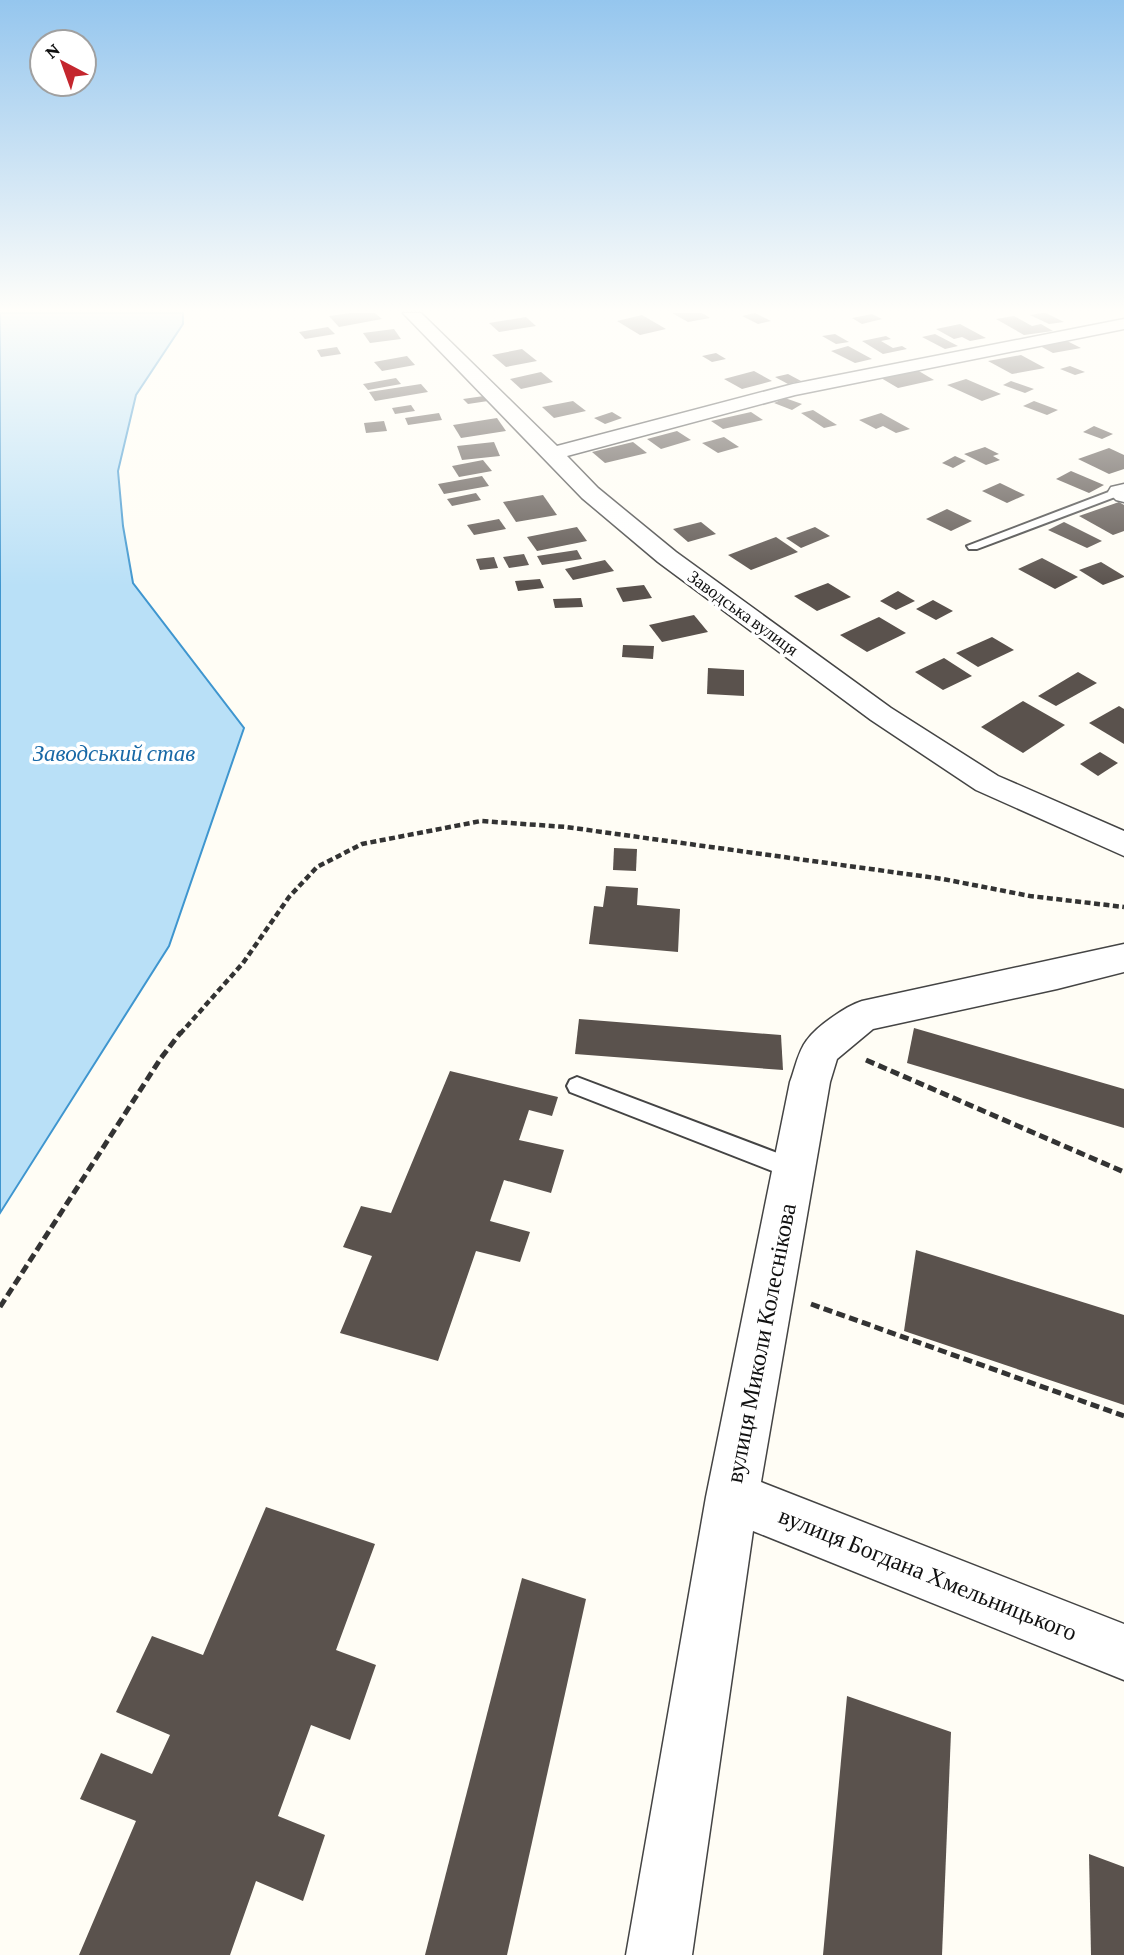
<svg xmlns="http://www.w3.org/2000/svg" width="1124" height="1955" font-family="'Crimson Pro',serif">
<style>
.water{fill:#b9e0f7;stroke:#3f96cf;stroke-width:2}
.building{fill:#5a524d}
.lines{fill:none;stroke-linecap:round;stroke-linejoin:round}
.service-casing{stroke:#444;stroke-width:4}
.minor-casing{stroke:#444;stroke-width:3}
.path-far1{stroke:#333;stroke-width:4.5;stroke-dasharray:6 3.5;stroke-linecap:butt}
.path{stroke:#333;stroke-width:5;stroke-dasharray:9 4.5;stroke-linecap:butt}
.service{fill:#fff;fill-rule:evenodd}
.minor{fill:#fff;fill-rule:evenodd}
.labels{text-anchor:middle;stroke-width:7;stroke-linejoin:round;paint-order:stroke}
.far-street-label{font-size:18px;fill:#111;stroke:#fff}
.water-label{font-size:23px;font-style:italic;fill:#1768a6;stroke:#fff}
.near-street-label{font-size:24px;fill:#111;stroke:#fff}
</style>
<rect width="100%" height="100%" fill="#fffdf5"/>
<path class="water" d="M0,313H183V324L136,395L118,471L123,526L133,583L244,728L169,946L0,1213Z"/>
<g class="building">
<path d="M351,313H375L382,319L339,327L329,316Z"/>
<path d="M672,313H702L710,318L688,322Z"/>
<path d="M755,313L771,321L758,324L742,316Z"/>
<path d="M1042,313H1046L1064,322L1049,324L1030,315Z"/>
<path d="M872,314L882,319L862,324L852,318Z"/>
<path d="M642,315L666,329L640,335L617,321Z"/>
<path d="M1014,316L1032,326L1041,324L1053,331L1024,335L996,319Z"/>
<path d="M526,317L536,326L499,332L489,323Z"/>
<path d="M960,324L986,338L970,341L962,337L954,339L936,329Z"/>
<path d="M328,327L335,334L305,339L299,332Z"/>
<path d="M394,329L401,339L370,343L363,333Z"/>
<path d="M835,334L849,342L836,344L822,336Z"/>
<path d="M935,334L958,346L945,349L922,337Z"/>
<path d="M886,336L891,339L881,341L893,348L902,346L907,349L883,354L862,341Z"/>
<path d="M1067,341L1081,348L1053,353L1040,346Z"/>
<path d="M848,346L872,359L855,363L831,351Z"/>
<path d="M337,347L341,354L321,357L317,350Z"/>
<path d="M522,349L537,361L506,367L492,355Z"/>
<path d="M716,353L726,359L712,362L702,356Z"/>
<path d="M1021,355L1045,368L1012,374L988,361Z"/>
<path d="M407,356L415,365L382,371L374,362Z"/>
<path d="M1070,366L1085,372L1075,375L1060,369Z"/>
<path d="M917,370L934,380L898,388L881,378Z"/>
<path d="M754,371L772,381L742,389L724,379Z"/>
<path d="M541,372L553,382L521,389L510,379Z"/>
<path d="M788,374L801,381L788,384L775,377Z"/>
<path d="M396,378L401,384L368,390L363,384Z"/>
<path d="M966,379L1001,394L982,401L947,385Z"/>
<path d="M1011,381L1034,389L1025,393L1003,385Z"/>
<path d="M421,384L428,392L375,401L369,392Z"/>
<path d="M484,396L488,401L468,404L463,399Z"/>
<path d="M785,398L802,404L792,410L774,403Z"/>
<path d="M573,401L586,411L554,418L542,407Z"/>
<path d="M1034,401L1058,410L1047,415L1023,406Z"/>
<path d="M411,405L415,411L395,414L392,408Z"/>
<path d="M813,410L837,425L824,428L801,413Z"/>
<path d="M612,412L622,418L605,424L594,418Z"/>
<path d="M751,412L763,420L723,429L711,421Z"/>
<path d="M439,413L442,420L408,425L405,418Z"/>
<path d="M881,413L910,429L896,433L883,426L876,429L859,420Z"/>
<path d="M497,418L506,431L461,438L453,425Z"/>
<path d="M384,421L387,431L366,433L364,423Z"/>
<path d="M1094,426L1113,434L1102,439L1083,432Z"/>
<path d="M677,431L691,440L661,449L647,439Z"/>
<path d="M724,437L739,447L718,453L702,443Z"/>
<path d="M494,442L500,456L462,460L457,446Z"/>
<path d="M633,442L647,453L605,463L592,452Z"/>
<path d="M985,447L999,454L993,456L1000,460L986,465L964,454Z"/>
<path d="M1109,448L1124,455V469L1109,474L1078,459Z"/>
<path d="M955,456L966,461L953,468L942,463Z"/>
<path d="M483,460L492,471L459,477L452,466Z"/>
<path d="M1071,471L1104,485L1089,493L1056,479Z"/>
<path d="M482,476L489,486L444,494L438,484Z"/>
<path d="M1000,483L1025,495L1007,503L982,491Z"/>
<path d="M476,493L481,500L452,506L447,499Z"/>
<path d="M543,495L557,515L516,522L503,502Z"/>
<path d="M1119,502L1124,505V531L1113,535L1079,516Z"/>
<path d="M947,509L972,521L951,531L926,519Z"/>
<path d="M499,519L506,529L474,535L467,525Z"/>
<path d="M701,522L716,534L688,542L673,529Z"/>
<path d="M1064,522L1102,541L1087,548L1048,530Z"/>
<path d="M577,527L587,541L537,551L527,537Z"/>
<path d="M815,527L830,536L801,548L786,538Z"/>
<path d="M776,537L798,552L751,570L728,555Z"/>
<path d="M577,550L582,559L542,565L537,556Z"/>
<path d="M524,554L529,565L509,568L503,557Z"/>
<path d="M494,557L498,568L480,570L476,559Z"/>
<path d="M1042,558L1078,577L1055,589L1018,569Z"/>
<path d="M605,560L614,571L573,580L565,569Z"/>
<path d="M1101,562L1124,576V577L1103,585L1079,570Z"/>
<path d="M540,579L544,588L518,591L515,581Z"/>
<path d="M828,583L851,597L817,611L794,596Z"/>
<path d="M644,585L652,598L623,602L616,588Z"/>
<path d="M898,591L915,601L896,610L880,601Z"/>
<path d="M581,598L583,607L555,608L553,599Z"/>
<path d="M933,600L953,611L936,620L916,609Z"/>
<path d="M694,615L708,632L662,642L649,625Z"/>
<path d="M879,617L906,633L867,652L840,635Z"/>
<path d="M992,637L1014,650L978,667L956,653Z"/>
<path d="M623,645L654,646L653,659L622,657Z"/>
<path d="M944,658L972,676L943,690L915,672Z"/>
<path d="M708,668L744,670V696L707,694Z"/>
<path d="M1078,672L1097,683L1056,706L1038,696Z"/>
<path d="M1023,701L1065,725L1023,753L981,727Z"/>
<path d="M1119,706L1124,709V744L1089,723Z"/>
<path d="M1100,752L1118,763L1098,776L1080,764Z"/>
<path d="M614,848L637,849L636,871L613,870Z"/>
<path d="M606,886L638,888L637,905L680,909L678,952L589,944L594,906L603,907Z"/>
<path d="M579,1019L781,1035L783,1070L575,1054Z"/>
<path d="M914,1028L1124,1089V1128L907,1063Z"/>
<path d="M450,1071L558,1097L552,1116L529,1110L519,1140L564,1150L551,1193L504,1180L490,1221L530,1232L520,1262L476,1251L438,1361L340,1333L372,1256L343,1247L361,1206L391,1213Z"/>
<path d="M916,1250L1124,1315V1405L904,1331Z"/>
<path d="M266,1507L375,1544L336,1650L376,1665L350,1740L311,1725L278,1816L325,1835L303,1901L256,1881L230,1955H79L136,1821L80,1799L101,1753L152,1774L170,1735L116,1712L152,1636L203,1655Z"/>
<path d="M522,1578L586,1599L507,1955H425Z"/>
<path d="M847,1696L951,1732L942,1955H823Z"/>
<path d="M1089,1854L1124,1867V1955H1091Z"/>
</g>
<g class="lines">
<g class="service-casing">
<g id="service">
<path d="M1119,488L1124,491L1123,494L977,549H969L967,546Z"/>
<path d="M577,1077L801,1162L804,1169L801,1176L793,1179L570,1092L567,1086L570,1080Z"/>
</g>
</g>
<g class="minor-casing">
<g id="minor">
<path d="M403,313H421L557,446L793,384L1124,319V329L795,395L567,456L598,488L676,552L891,708L998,776L1124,831V856L976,790L871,720L658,562L582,498Z"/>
<path d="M1124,484V502L1116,500L1108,492L1111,487Z"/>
<path d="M1124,944V972L1057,989L873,1029L837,1059L830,1082L761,1482L1124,1624V1680L753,1531L692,1955H626L706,1497L790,1082C795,1069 798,1051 807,1040C817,1026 846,1006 862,1001Z"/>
</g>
</g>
<path class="path-far1" d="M180,1034L243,963L289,897L317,867L362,844L481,821L566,827L943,879L1030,896L1124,907"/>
<g class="path">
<path d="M866,1060L1124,1172"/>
<path d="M811,1304L1124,1416"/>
<path d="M0,1307L161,1058L181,1032"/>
</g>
<use href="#service" class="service"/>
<use href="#minor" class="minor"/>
</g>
<linearGradient id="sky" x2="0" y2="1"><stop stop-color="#95c6ee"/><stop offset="0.53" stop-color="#fffefa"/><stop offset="1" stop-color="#fffefa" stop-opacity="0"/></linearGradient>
<rect width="1124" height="586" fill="url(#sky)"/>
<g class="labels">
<g class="far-street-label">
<text transform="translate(743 613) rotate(36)" y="6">Заводська вулиця</text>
</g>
<g class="water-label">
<text x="114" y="761">Заводський став</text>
</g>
<g class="near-street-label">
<text transform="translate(761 1343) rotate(-79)" y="8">вулиця Миколи Колеснікова</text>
<text transform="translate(928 1574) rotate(22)" y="8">вулиця Богдана Хмельницького</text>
</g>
</g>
<g transform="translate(63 63) rotate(319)"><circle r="33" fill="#ffffff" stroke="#a0a0a0" stroke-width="2"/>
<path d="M0-5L12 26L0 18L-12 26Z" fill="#c4262e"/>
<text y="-10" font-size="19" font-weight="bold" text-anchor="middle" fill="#111111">N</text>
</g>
</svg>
